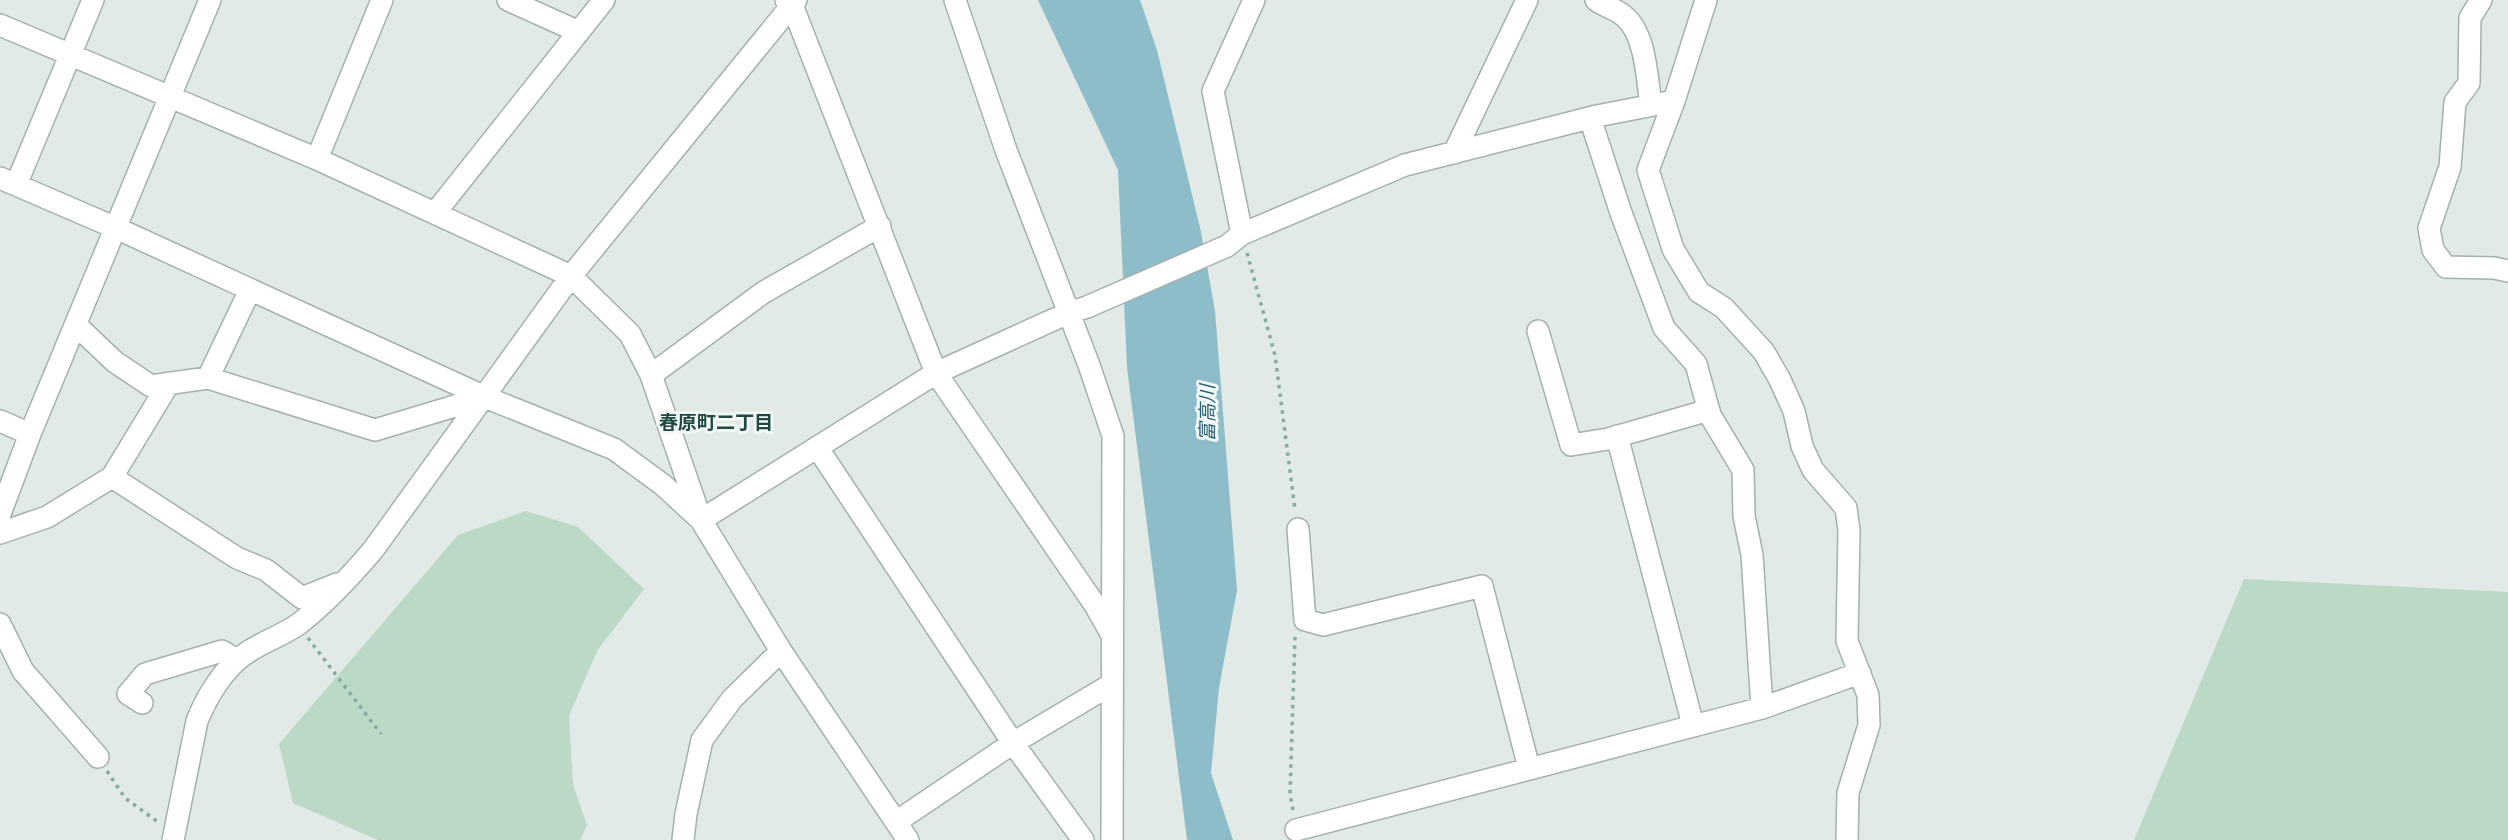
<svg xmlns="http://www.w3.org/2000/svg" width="2508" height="840" font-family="'Titillium Web','Noto Sans JP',sans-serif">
<rect width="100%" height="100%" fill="#e1eae7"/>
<path fill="#bcd9c6" d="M526 511 578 527 644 589 597 651 569 716 573 785 587 825 580 840H378L293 803 279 744 458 535Z
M2244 579 2508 592V840H2134Z"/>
<path fill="#8ebdca" d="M1038 0H1140L1157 50 1201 232 1215 311 1237 590 1219 688 1211 773 1233 840H1187L1127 367 1118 170Z"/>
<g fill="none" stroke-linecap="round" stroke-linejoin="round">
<defs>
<path id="minor" d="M508 0 579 32
M786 0 792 5 936 373 1095 605 1112 635
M955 0 1006 150 1089 365 1113 436 1112 840
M1596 0C1605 7 1617 9 1625 17 1646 35 1647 79 1651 105
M1706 0 1674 101 1648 170 1673 249 1699 292 1724 308 1764 352 1780 380 1794 411 1802 446 1813 470 1846 508 1849 530 1847 641 1868 695 1869 725 1848 793 1847 840
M2481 0 2470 18 2469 83 2455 102 2450 167 2429 228 2433 250 2446 267 2494 268 2508 271
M0 25 317 159 571 276 630 334 651 375 701 520 781 651 908 840
M1590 118 1621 213 1664 328 1696 364 1710 415 1743 470 1744 516 1752 555 1762 708
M1454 153 1527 0
M317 159 382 0
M0 178 116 228 485 397 614 449 663 485 701 520 936 373 1068 313 1087 307 1227 246 1242 234 1405 165 1597 116 1674 101
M16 185 93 0
M435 213 604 0
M1242 234 1213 91 1254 0
M76 325 115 362 151 386 208 378 375 430 485 397
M1538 331 1571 445 1608 439 1709 410
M651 375 764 292 880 226
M208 378 250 290
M0 421 30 434
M1617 436 1693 725
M817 447 1013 743 1083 840
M112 477 169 383
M0 514 30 434 210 0
M1298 529 1305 620 1323 625 1482 586 1529 768
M0 533 47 517 112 477 237 558 266 570 302 598 337 584
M0 624 23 671 98 757
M142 703 128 694 145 674 222 651 237 660
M896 822 1013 743 1112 684
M1296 830 1762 708 1860 673
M173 840 197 721C207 696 225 666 248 652 264 641 284 635 300 623 328 601 350 577 373 550L571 276 796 0
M683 840 686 814 702 740 732 699 781 651"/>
</defs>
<use href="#minor" stroke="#a4b1ae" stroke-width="24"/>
<path stroke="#85aba2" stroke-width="3.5" stroke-dasharray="3.5 5" stroke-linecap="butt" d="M1247 253 1275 355 1295 510
M308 638 381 734
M107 771 125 798 158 822
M1293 810 1290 794 1295 636"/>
<use href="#minor" stroke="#fff" stroke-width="21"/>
</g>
<g text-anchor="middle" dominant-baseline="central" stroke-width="6" stroke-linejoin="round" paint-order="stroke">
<g font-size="19" font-style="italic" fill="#235d6f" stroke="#f1f7f5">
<text transform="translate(1206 413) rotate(-90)">富高川</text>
</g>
<g font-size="19" font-weight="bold" fill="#214942" stroke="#f1f7f5">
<text x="716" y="421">春原町二丁目</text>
</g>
</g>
</svg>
